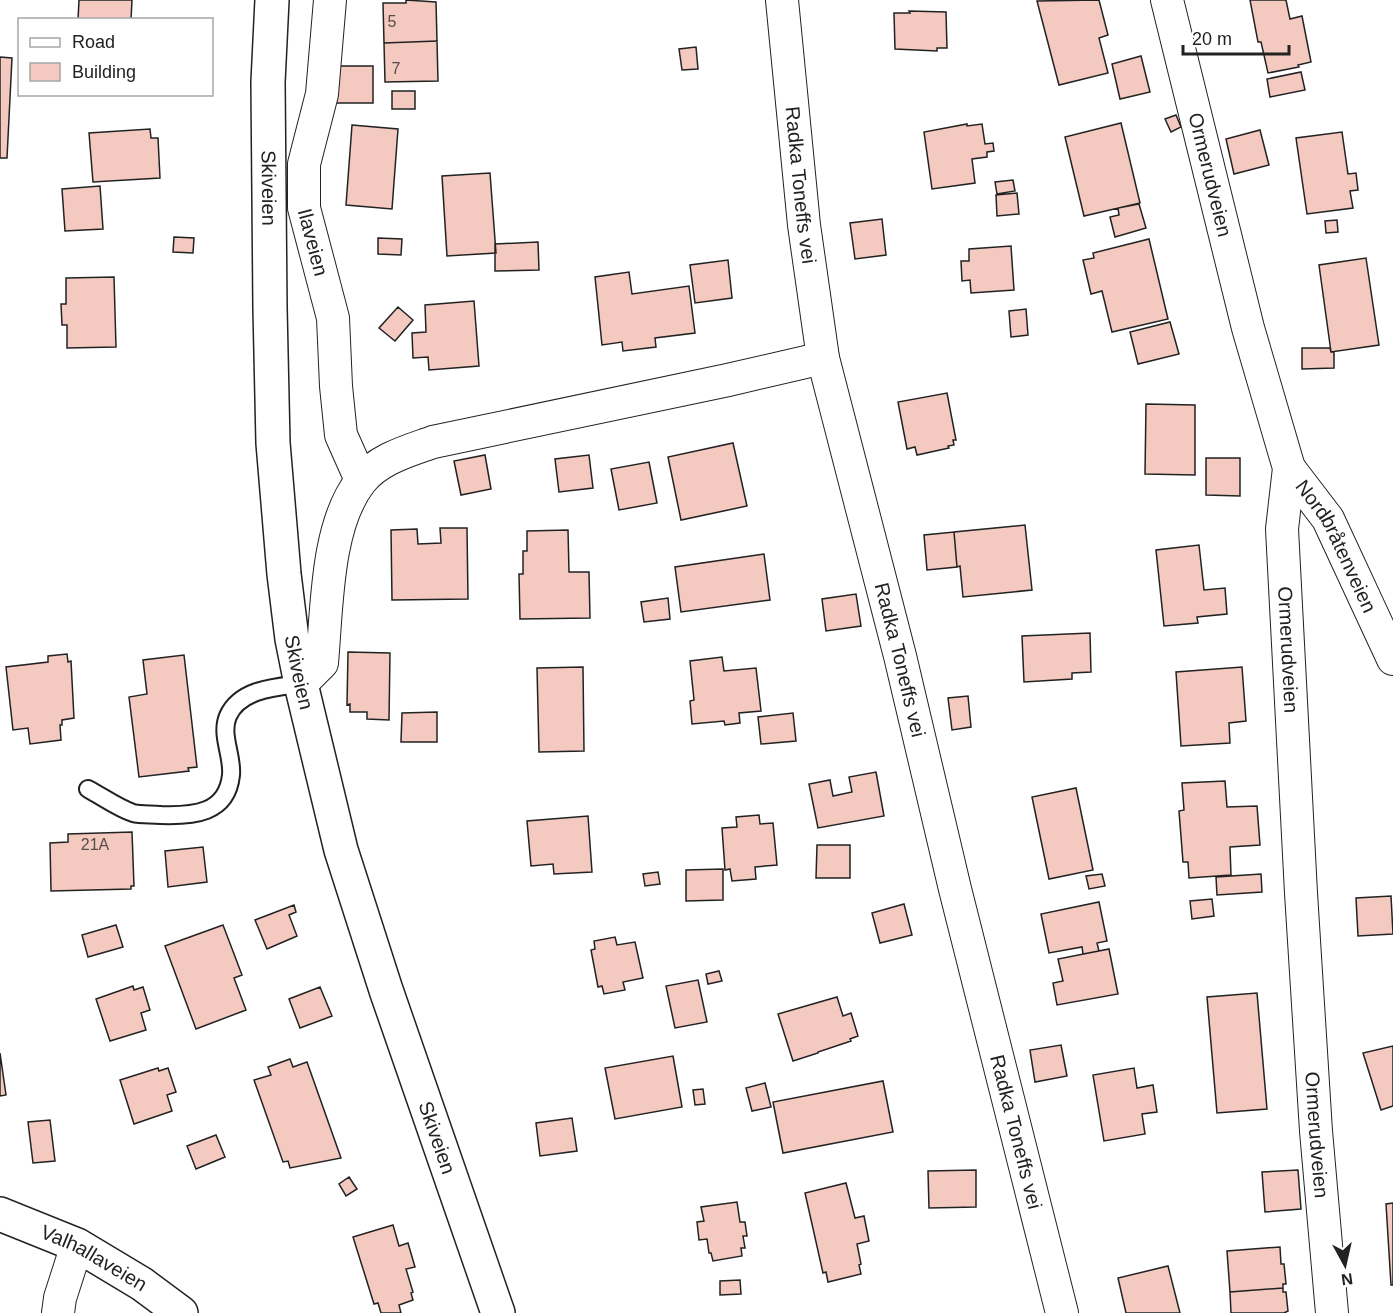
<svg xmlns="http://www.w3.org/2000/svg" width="1393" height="1313" font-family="Arial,sans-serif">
<rect width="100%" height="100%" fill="#fff"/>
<path fill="#f3c9c0" stroke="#222" stroke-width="1.5" d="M79 0H132L131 20H78Z
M406 0 436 2 437 41 384 43 383 3H406Z
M1099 0 1108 35 1099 38 1108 73 1059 85 1037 1Z
M1250 0H1286L1290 19 1302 16 1311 62 1298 65 1299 67 1268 73 1261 42H1258Z
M909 11 946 12 947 48H937V51L895 49 894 13H910Z
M437 41 438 81 385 82 384 43Z
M696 47 698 69 682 70 679 49Z
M1141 56 1150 92 1120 99 1112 64Z
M0 57 12 58 7 158H0Z
M335 66H373V103H336Z
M1301 72 1305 90 1270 97 1267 79Z
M392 91H415V109H392Z
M1176 115 1181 127 1171 132 1165 119Z
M1121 123 1140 203 1084 216 1065 137Z
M967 124V126L982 124 985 144 993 143 994 151 987 152V157L972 159 975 183 932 189 924 132Z
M352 125 398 129 392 209 346 205Z
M150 129 151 138H158L160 178 93 182 89 133Z
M1260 130 1269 165 1234 174 1226 139Z
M1342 132 1348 174 1356 173 1358 190 1350 191 1353 208 1307 214 1296 138Z
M490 173 496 253 447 256 442 176Z
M1013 180 1015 191 997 194 995 182Z
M100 186 103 229 65 231 62 189Z
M1017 193 1019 214 997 216 996 195Z
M1139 204 1146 228 1115 237 1110 217 1119 215 1118 208Z
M882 219 886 255 855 259 850 223Z
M1337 220 1338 232 1326 233 1325 221Z
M174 237 194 238 193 253 173 252Z
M378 238 402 239 401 255 378 254Z
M1149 239 1168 319 1112 332 1102 291 1091 294 1083 260 1094 258 1093 253Z
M538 242 539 270 495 271V244Z
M1011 246 1014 290 971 293 970 280 962 281 961 261H969V249Z
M1366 258 1379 345 1331 352 1319 265Z
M728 260 732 298 695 303 690 265Z
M629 272 632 294 689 286 695 333 655 338 656 347 623 351 622 342 602 345 595 277Z
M114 277 116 347 67 348V325H62L61 304H66V278Z
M474 301 479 366 429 370 428 357 413 358 412 333 426 332 425 305Z
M398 307 413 320 395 341 379 328Z
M1026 309 1028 335 1011 337 1009 311Z
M1170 322 1179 354 1138 364 1130 332Z
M1302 348H1330L1331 352H1334V368L1302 369Z
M947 393 956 440H953L954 445 948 446 949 448 917 455 915 447 907 449 898 402Z
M1146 404 1195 405V475L1145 474Z
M733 443 747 506 681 520 668 457Z
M485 455 491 489 461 495 454 461Z
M589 455 593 488 559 492 555 459Z
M1206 458H1240V496L1206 495Z
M649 462 657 503 619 510 611 469Z
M1025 525 1032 590 963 597 960 566 957 567 954 532Z
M440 528H467L468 599 392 600 391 530 417 529 418 544 441 543Z
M568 530 569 572H589L590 618 520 619 519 574H523V551H527V531Z
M954 532 957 567 927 570 924 535Z
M1199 545 1204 590 1225 588 1227 614 1197 617 1198 623 1164 626 1156 550Z
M764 554 770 600 681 612 675 567Z
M856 594 861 626 826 631 822 599Z
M668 598 670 619 644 622 641 602Z
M1090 633 1091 672 1072 673V679L1024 682 1022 636Z
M348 652 390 653 389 720 367 719V712H350V704L347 705Z
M67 654 68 662 71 661 74 718 62 720V725H60L61 740 30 744 28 728 13 730 6 667 48 662V656Z
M184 655 197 767 188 768 189 771 139 777 129 697 147 694 143 660Z
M722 657 724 671 756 668 761 711 739 713 740 723 725 725 724 721 692 724 690 701 694 700 690 661Z
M583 667 584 751 539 752 537 668Z
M1242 667 1246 721 1229 723 1230 743 1181 746 1176 672Z
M968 696 971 727 952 730 948 698Z
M437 712V742H401L402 713Z
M793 713 796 741 761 744 758 717Z
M876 772 884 816 818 828 809 784 830 780 833 796 852 792 849 777Z
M1225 781 1227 807 1257 806 1260 845 1230 847 1231 875 1189 878 1188 862H1183L1179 811 1184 810 1182 783Z
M1076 788 1093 870 1049 879 1032 797Z
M759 815 760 824 773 823 777 865 755 867 756 879 732 881 730 869 725 870 722 828 737 827 736 817Z
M588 816 592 872 554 874 553 864 531 866 527 821Z
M132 832 134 886H131V889L51 891 50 843 68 842V834Z
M817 845H850V878H816Z
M203 847 207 882 168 887 165 851Z
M723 869V900L686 901V870Z
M658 872 660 884 645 886 643 874Z
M1102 874 1105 886 1089 889 1086 876Z
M1261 874 1262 892 1217 895 1216 877Z
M1391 896 1393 934 1358 936 1356 898Z
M1212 899 1214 916 1192 919 1190 901Z
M1099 902 1107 941 1097 943 1099 951 1083 954 1082 947 1049 953 1041 914Z
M904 904 912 935 880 943 872 913Z
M294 905 296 912 289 915 297 936 267 949 255 920Z
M116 925 123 947 88 957 82 935Z
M223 925 242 975 234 978 246 1010 196 1029 165 946Z
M615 937 617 945 635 942 643 978 623 982 625 990 604 994 602 986 598 987 591 950 595 949 594 941Z
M1109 949 1118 994 1057 1005 1053 983 1063 981 1058 959Z
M719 971 722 981 708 984 706 974Z
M698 980 707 1022 675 1028 666 986Z
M133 986 134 990 143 987 150 1010 141 1013 146 1030 110 1041 96 999Z
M320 987 332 1016 300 1028 289 999Z
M1257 993 1267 1109 1217 1113 1207 997Z
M837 997 843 1016 851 1013 858 1036 850 1039 851 1041 818 1052V1053L793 1061 778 1014Z
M1061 1045 1067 1076 1035 1082 1030 1050Z
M1393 1046V1106L1381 1110 1363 1053Z
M0 1053 6 1095 0 1096Z
M673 1056 682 1107 615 1119 605 1068Z
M290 1059 293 1067 307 1062 341 1158 290 1168 288 1161 283 1162 254 1080 271 1075 268 1067Z
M158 1068 159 1071 168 1068 176 1092 167 1095 172 1111 134 1124 120 1080Z
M1134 1068 1137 1088 1153 1085 1157 1112 1142 1114 1145 1134 1104 1141 1093 1075Z
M883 1081 893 1132 783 1153 773 1102Z
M765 1083 771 1107 752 1111 746 1088Z
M703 1089 705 1104 695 1105 693 1090Z
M572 1118 577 1151 540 1156 536 1123Z
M50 1120 55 1161 33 1163 28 1122Z
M216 1135 225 1157 196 1169 187 1146Z
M976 1170V1207L929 1208 928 1171Z
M1298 1170 1301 1209 1265 1212 1262 1172Z
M349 1177 357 1189 346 1196 339 1184Z
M846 1183 855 1218 864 1216 869 1241 857 1244 861 1264 859 1265 861 1274 828 1282 826 1272 823 1273 805 1193Z
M737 1202 740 1222H745L747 1236H743L745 1248H741L742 1256 713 1261 711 1253H709L707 1239 699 1240 697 1222 704 1221 701 1207Z
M1393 1203V1285H1391L1386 1204Z
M393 1225 399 1246 408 1243 415 1267 406 1269 413 1292 411 1293 413 1300 399 1305 401 1313H381L378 1303 374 1304 353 1237Z
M1280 1247 1281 1264H1284L1286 1284H1283V1288L1230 1292 1227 1251Z
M1168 1266 1180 1313H1126L1118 1278Z
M740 1280 741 1294 720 1295V1281Z
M1283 1288V1292H1286L1288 1311 1284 1313H1231L1230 1292Z"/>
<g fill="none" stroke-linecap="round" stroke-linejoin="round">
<defs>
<path id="service" d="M88 789C103 797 118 808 133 813 141 815 152 814 161 815 193 816 227 814 231 775 233 756 220 735 228 716 240 689 276 687 301 684"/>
<g id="minor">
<path id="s1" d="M330 0 322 94 304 164V208L333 318 336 386 341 435 361 480"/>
<path id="s2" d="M782 0 804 225 823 358 900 656 955 889 1062 1313"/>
<path id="s3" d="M1167 0 1248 328 1289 468 1282 529 1301 893 1316 1131 1332 1313"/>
<path id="s4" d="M1289 468 1328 519 1393 659"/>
<path d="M301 684 322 663C327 608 326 525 361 481 378 459 408 451 433 442L728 380 823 358"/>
<path d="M58 1313 60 1298 77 1245"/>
</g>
<g id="tertiary">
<path id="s5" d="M0 1214 77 1245 142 1284 181 1313"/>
</g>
<g id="secondary">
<path id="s6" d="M272 0 268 82 270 308 273 443 284 574 292 639 301 684 341 850 386 990 498 1313"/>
</g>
</defs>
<use href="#service" stroke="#222" stroke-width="20"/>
<use href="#minor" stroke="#222" stroke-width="34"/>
<use href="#tertiary" stroke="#222" stroke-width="36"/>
<use href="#secondary" stroke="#222" stroke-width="36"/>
<use href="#service" stroke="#fff" stroke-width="16"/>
<use href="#minor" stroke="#fff" stroke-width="32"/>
<use href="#tertiary" stroke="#fff" stroke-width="33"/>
<use href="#secondary" stroke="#fff" stroke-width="33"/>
</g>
<g text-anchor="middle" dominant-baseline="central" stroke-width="4.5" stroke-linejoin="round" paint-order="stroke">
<g font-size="16" fill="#564c4a">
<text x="392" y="21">5</text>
<text x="396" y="68">7</text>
<text x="95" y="844">21A</text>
</g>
<g font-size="20" fill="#222" stroke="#fff">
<text stroke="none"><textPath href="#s3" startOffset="180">Ormerudveien</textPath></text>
<text stroke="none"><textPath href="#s2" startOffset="186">Radka Toneffs vei</textPath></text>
<text stroke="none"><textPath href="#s6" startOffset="188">Skiveien</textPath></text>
<text stroke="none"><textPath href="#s1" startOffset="246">Ilaveien</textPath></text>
<text stroke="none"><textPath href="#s4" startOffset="92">Nordbråtenveien</textPath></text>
<text stroke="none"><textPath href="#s3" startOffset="666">Ormerudveien</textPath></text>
<text stroke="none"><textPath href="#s2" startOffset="672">Radka Toneffs vei</textPath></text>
<text stroke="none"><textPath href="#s6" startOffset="674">Skiveien</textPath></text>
<text stroke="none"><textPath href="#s2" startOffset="1158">Radka Toneffs vei</textPath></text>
<text stroke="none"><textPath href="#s3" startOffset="1152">Ormerudveien</textPath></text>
<text stroke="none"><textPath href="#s6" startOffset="1160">Skiveien</textPath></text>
<text stroke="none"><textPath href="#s5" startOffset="104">Valhallaveien</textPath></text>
</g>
</g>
<rect x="18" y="18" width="195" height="78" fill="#ffffff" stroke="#a7a7a7" stroke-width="1.5"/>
<rect x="30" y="38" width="30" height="9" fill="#ffffff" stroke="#a7a7a7" stroke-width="1.5"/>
<text x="72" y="48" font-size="18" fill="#222222">Road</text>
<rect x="30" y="63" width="30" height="18" fill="#f3c9c0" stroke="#a7a7a7" stroke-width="1.5"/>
<text x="72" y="78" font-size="18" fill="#222222">Building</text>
<g transform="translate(1345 1265) rotate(172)" stroke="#ffffff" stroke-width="4.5" paint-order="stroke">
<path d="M0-4.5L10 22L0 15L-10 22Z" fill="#222222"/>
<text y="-9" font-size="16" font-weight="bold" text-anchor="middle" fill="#222222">N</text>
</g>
<path d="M1183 45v9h106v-9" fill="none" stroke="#222222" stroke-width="3"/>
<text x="1192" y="45" font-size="18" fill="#222222" stroke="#ffffff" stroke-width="4.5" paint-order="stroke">20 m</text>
</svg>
